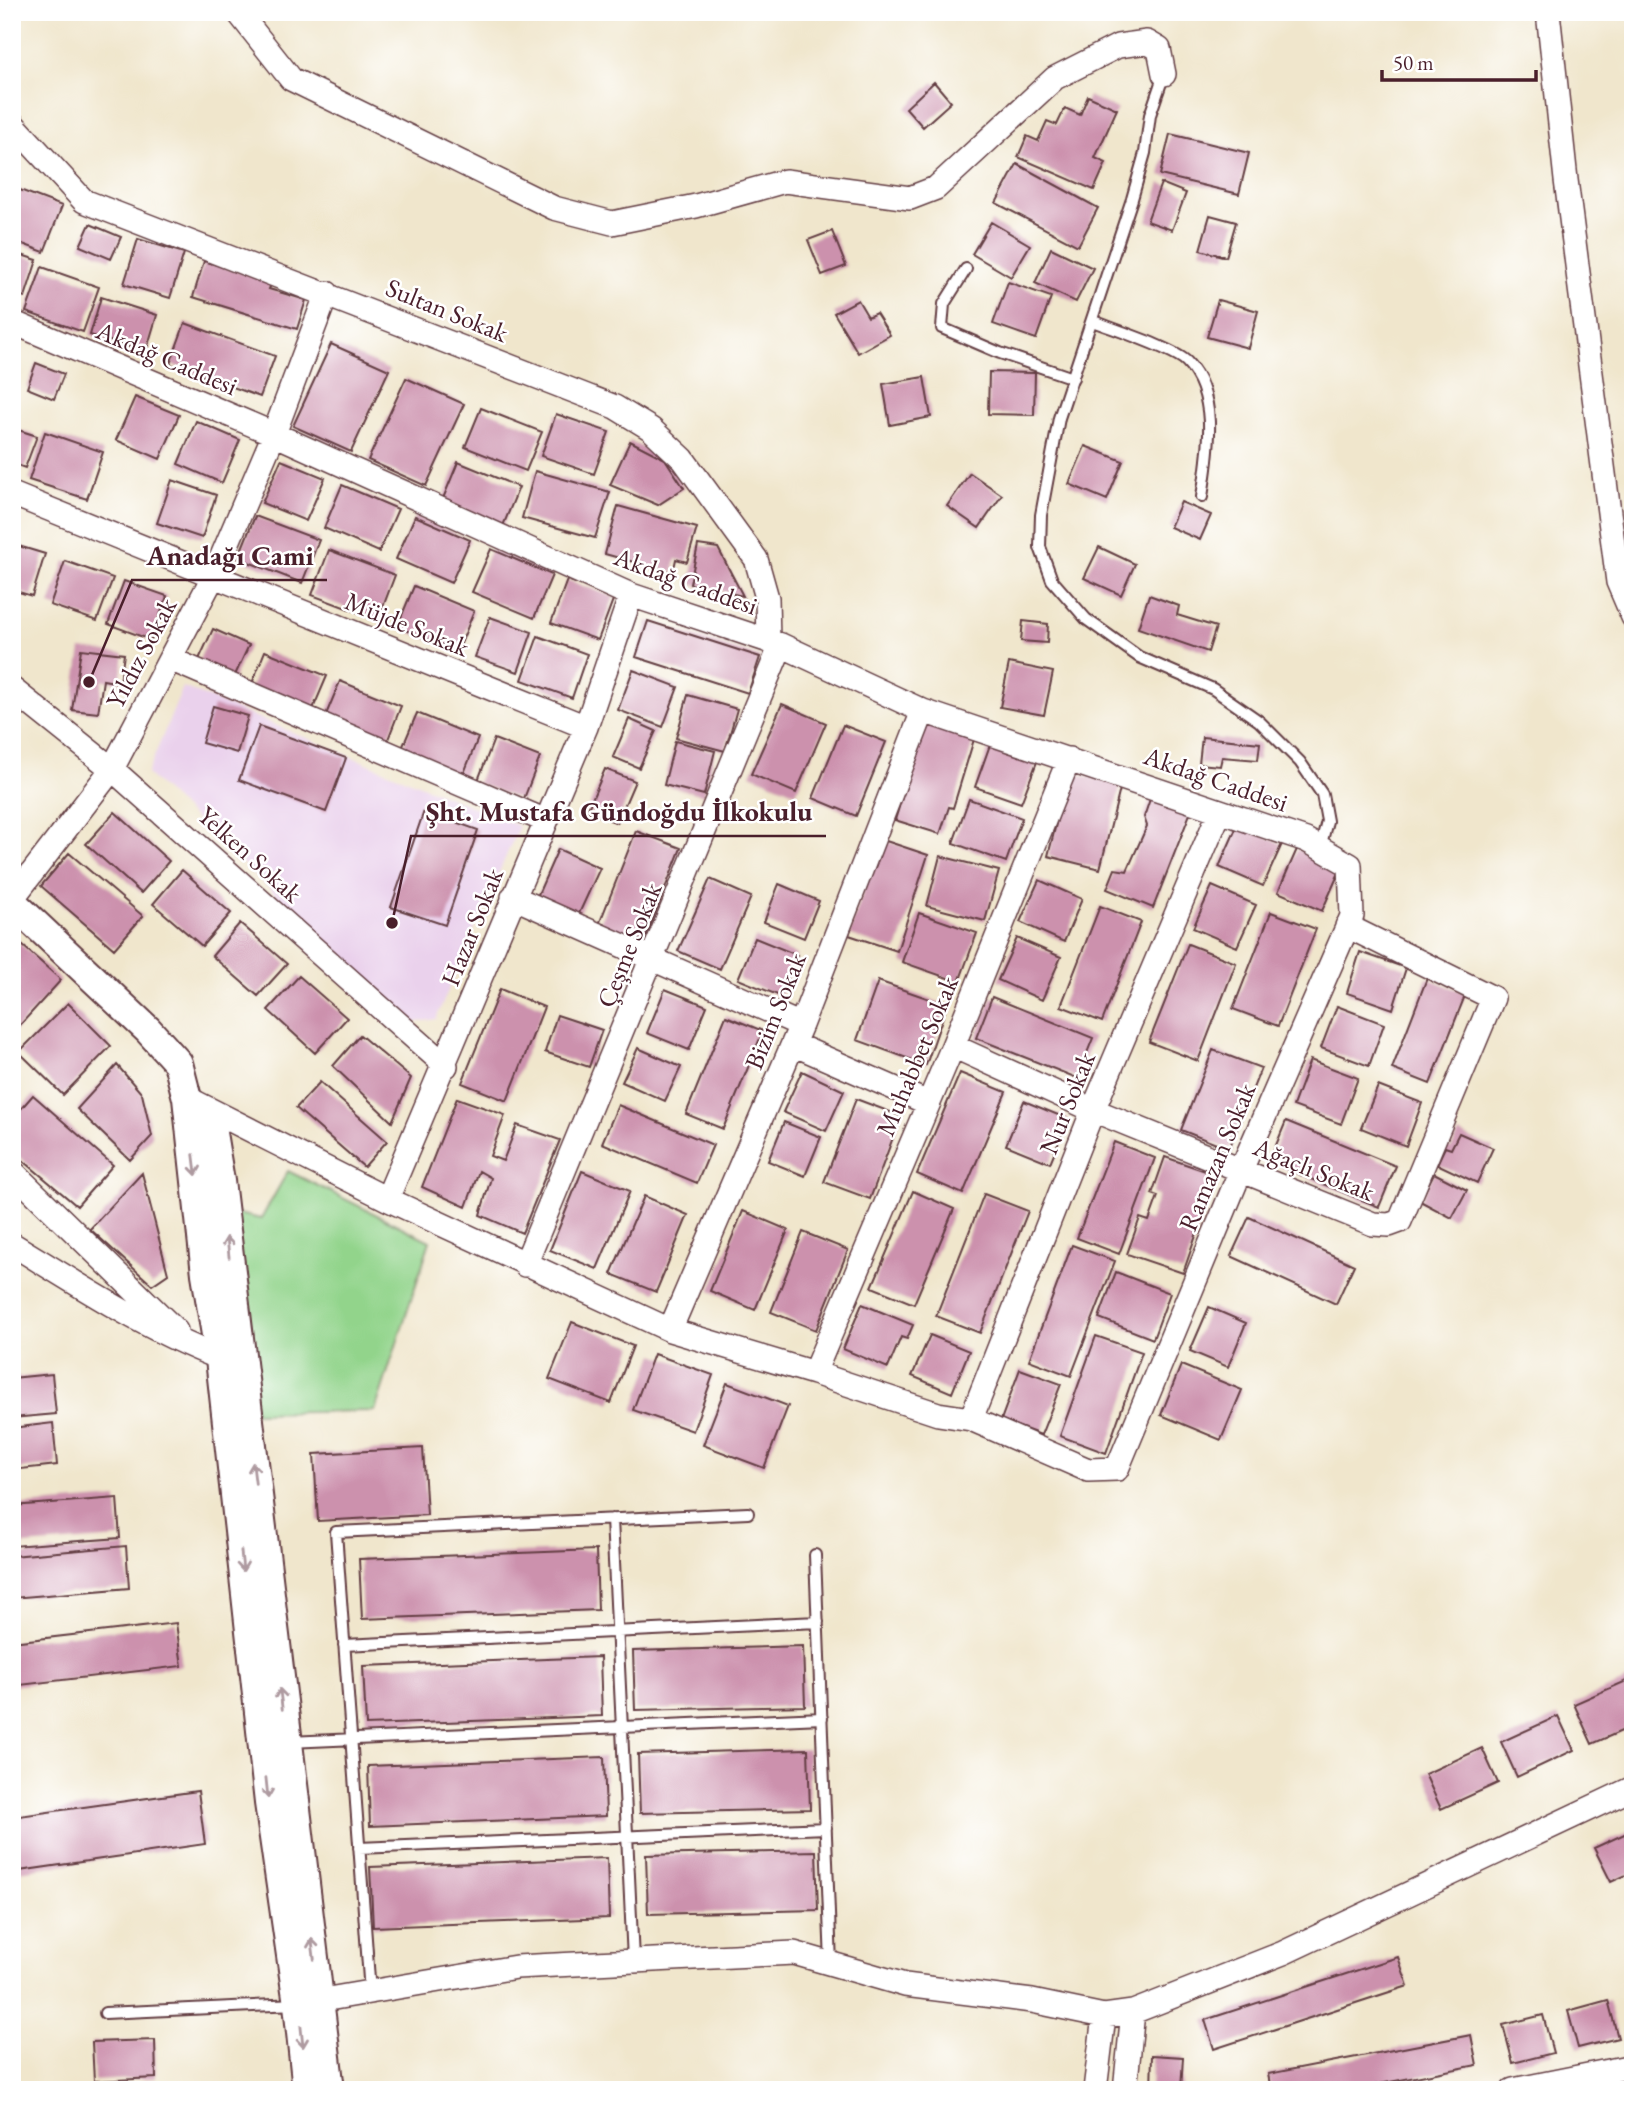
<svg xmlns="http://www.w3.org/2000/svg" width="1645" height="2102" font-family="'EB Garamond',serif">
<rect width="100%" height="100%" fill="#fff"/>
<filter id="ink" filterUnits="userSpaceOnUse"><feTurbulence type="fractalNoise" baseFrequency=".0143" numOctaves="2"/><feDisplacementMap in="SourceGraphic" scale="14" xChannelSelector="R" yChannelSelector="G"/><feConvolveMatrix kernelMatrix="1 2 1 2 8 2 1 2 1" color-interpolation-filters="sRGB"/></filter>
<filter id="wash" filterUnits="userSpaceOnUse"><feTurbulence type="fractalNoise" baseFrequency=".00686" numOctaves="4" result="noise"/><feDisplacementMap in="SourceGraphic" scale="28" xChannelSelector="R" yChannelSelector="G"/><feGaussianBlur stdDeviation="1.57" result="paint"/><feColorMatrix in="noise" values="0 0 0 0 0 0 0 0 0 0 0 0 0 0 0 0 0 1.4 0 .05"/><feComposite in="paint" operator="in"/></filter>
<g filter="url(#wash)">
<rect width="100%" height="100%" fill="#f0e6cc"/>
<path fill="#ead1ec" d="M183 687 519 826 436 1019 413 1023 147 774Z"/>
<path fill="#92d48b" stroke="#6e7a5b" stroke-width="2" d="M288 1171 430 1241 375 1411 255 1413 230 1212 261 1219Z"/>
<g id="blocks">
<path fill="#cc91ad" d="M934 82 951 102 923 127 906 108Z
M1088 96 1117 109 1095 158 1106 163 1094 190 1018 157 1027 136 1038 141 1047 121 1057 125 1065 108 1080 115Z
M1170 134 1249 153 1239 194 1160 175Z
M1017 164 1098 208 1078 246 996 203Z
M1161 183 1186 193 1172 230 1147 221Z
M12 187 62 206 44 252 12 240Z
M1210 215 1236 222 1226 257 1200 250Z
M991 222 1030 245 1011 277 972 254Z
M90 224 121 237 111 259 80 246Z
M832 231 846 266 822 275 808 240Z
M138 239 184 253 170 298 124 284Z
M1051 248 1093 268 1076 302 1035 283Z
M12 252 37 260 25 297 12 293Z
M204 261 272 282 269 289 306 300 297 329 193 297Z
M42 267 99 287 83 332 26 312Z
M1008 282 1051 297 1036 339 993 324Z
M101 297 157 315 146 352 90 335Z
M858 300 868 317 876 313 890 335 858 353 834 313Z
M1218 300 1258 311 1248 348 1207 337Z
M185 323 275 356 260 397 170 364Z
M331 344 389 370 351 452 293 426Z
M36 363 64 374 54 399 27 388Z
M989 372 1035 373 1034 415 988 414Z
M924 377 931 417 890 425 883 384Z
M406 378 464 404 426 486 368 460Z
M135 397 179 415 160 459 116 440Z
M481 408 542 432 526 471 465 447Z
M556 414 609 432 594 474 541 456Z
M196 421 240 440 222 483 178 464Z
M12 428 37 436 25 468 12 463Z
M45 432 103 452 87 499 29 480Z
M630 441 665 459 684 488 658 505 610 485Z
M1085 446 1123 461 1107 500 1069 484Z
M281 460 325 478 306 521 262 503Z
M458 462 519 487 503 526 442 501Z
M535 471 610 492 595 538 522 518Z
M970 473 1002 495 979 528 947 506Z
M172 480 216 495 202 538 157 523Z
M342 485 398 509 379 552 324 528Z
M1181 502 1211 515 1200 540 1170 527Z
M618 506 697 528 687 562 676 559 673 573 605 554Z
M255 516 319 540 302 583 238 558Z
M415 516 470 540 451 583 396 559Z
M12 544 45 554 32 596 12 590Z
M698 545 718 548 743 596 690 584Z
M1099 547 1135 564 1121 595 1084 578Z
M491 549 552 575 534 618 472 592Z
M329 550 395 575 378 620 312 595Z
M65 561 113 578 97 621 50 605Z
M567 580 614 597 598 640 551 623Z
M124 581 167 596 151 640 108 624Z
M414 586 474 611 458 651 397 627Z
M1149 595 1179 606 1177 615 1216 627 1208 652 1138 628Z
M490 617 532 632 518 672 475 657Z
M648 621 760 657 748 693 636 657Z
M1023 621 1048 624 1047 643 1021 641Z
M213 629 249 645 231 684 195 668Z
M538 636 587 654 572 698 522 680Z
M81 649 124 654 120 683 103 680 98 713 72 710Z
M265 651 327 676 310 716 249 691Z
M1009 663 1053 672 1044 715 1000 707Z
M633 670 678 687 663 727 618 710Z
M340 681 401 706 385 747 323 722Z
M688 695 737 709 725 751 676 738Z
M782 704 826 723 796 793 751 774Z
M213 706 248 716 237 753 202 743Z
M417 713 478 738 462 778 400 753Z
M629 719 656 731 639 768 613 757Z
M926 721 975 736 953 808 949 807 940 834 895 820Z
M843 725 886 742 856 816 813 798Z
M259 726 346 758 326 812 239 780Z
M1202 737 1260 743 1258 760 1222 757 1220 766 1199 764Z
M494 739 540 757 523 801 477 783Z
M675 741 715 751 704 795 664 785Z
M991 742 1038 759 1021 803 975 787Z
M605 769 635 781 617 823 587 811Z
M1069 772 1121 785 1100 869 1048 856Z
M1151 796 1191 811 1153 908 1107 889 1115 869 1127 871 1147 826 1144 817Z
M969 799 1022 818 1006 862 953 843Z
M424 811 478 830 445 925 391 907Z
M115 812 169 861 141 893 86 844Z
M1238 824 1282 844 1263 886 1219 867Z
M636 831 681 848 643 944 598 927Z
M880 839 928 855 897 951 849 935Z
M558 849 600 868 577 918 536 899Z
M1297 849 1341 868 1322 911 1278 892Z
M69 853 143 916 114 949 41 886Z
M940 856 999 871 985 921 927 906Z
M182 870 231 913 202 946 153 904Z
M710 879 751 897 720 969 678 951Z
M1039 880 1082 899 1064 942 1020 922Z
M779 884 819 901 804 938 764 922Z
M1212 886 1256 905 1237 947 1193 928Z
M1100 906 1141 922 1102 1022 1061 1006Z
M1271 912 1316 929 1278 1026 1233 1009Z
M919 913 977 933 959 982 902 962Z
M240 923 287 964 258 996 212 956Z
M12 936 61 980 12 1034Z
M755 938 797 955 780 996 738 979Z
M1017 938 1061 957 1042 1000 998 980Z
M1188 944 1236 963 1198 1061 1149 1042Z
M1360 952 1406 968 1393 1009 1347 993Z
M299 976 347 1018 315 1053 268 1010Z
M1427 978 1466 993 1430 1084 1392 1069Z
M878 981 947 1005 926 1065 857 1040Z
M500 989 544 1007 507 1101 462 1083Z
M665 989 707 1006 689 1050 647 1033Z
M992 997 1093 1038 1077 1078 976 1038Z
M68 1003 111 1046 63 1095 19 1052Z
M1337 1006 1384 1024 1369 1066 1321 1048Z
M557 1015 602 1030 589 1067 545 1052Z
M726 1016 763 1031 723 1129 686 1114Z
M360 1035 411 1078 392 1122 333 1066Z
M638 1048 681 1067 665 1101 622 1082Z
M1213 1050 1261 1068 1229 1149 1181 1130Z
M1310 1060 1358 1078 1341 1124 1293 1106Z
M117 1065 142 1094 152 1136 130 1160 77 1109Z
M802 1071 844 1091 826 1131 783 1112Z
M960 1073 1006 1092 963 1194 917 1174Z
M320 1082 387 1141 364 1167 296 1108Z
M1378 1086 1422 1103 1406 1146 1361 1128Z
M33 1095 113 1165 77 1206 12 1151V1119Z
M457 1098 505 1115 490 1156 503 1161 517 1125 560 1140 522 1233 480 1215 491 1178 479 1171 466 1207 422 1187Z
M856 1099 901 1116 870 1199 824 1182Z
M1024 1101 1068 1119 1050 1163 1006 1145Z
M618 1105 713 1145 697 1183 602 1143Z
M1286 1121 1396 1166 1379 1207 1269 1162Z
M784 1122 821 1137 805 1176 768 1161Z
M1459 1133 1493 1148 1477 1183 1437 1164 1445 1147 1451 1149Z
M1114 1142 1155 1158 1119 1254 1077 1238Z
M1165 1157 1217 1175 1183 1273 1127 1254 1140 1218 1149 1221 1158 1196 1152 1194Z
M582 1171 630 1191 597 1269 550 1250Z
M142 1173 168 1274 152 1285 90 1229Z
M1434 1173 1467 1190 1452 1218 1420 1201Z
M913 1191 954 1209 914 1304 872 1287Z
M984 1194 1028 1211 980 1333 936 1316Z
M644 1196 688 1215 656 1292 611 1274Z
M743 1211 788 1230 755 1310 710 1291Z
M1249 1217 1354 1265 1336 1304 1231 1256Z
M803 1232 848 1250 816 1330 771 1312Z
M1072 1245 1115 1261 1071 1376 1029 1360Z
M1116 1272 1170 1293 1153 1339 1099 1318Z
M862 1304 913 1325 907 1339 901 1337 888 1368 843 1349Z
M1209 1307 1246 1323 1228 1367 1190 1351Z
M572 1322 633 1346 611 1403 549 1379Z
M930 1335 969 1351 952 1393 912 1376Z
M1096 1336 1142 1352 1106 1453 1060 1436Z
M654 1354 713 1375 693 1431 633 1410Z
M1181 1365 1242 1390 1221 1440 1161 1415Z
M1020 1369 1061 1384 1041 1435 1001 1420Z
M52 1374 56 1414 12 1418V1378Z
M727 1383 788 1406 764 1468 703 1445Z
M53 1423 57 1465 12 1470V1428Z
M423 1448 427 1515 318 1521 314 1454Z
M117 1498 120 1538 12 1546V1506Z
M126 1546 129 1588 12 1598V1556Z
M596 1550 598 1610 362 1619 359 1559Z
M176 1623 182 1666 12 1686V1642Z
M803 1646 805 1706 635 1710 633 1651Z
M600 1657 602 1716 366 1725 363 1666Z
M1633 1678V1726L1592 1744 1574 1704Z
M1558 1716 1574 1750 1517 1777 1501 1742Z
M1482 1748 1498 1783 1441 1809 1425 1774Z
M808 1749 810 1809 640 1813 638 1754Z
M604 1757 606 1816 370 1826 368 1766Z
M198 1791 205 1844 12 1872V1817Z
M1633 1830V1872L1611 1882 1594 1848Z
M816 1851 818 1910 648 1914 646 1855Z
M607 1858 609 1918 373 1927 370 1867Z
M1398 1957 1408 1986 1214 2049 1205 2020Z
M1608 2000 1618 2038 1578 2048 1568 2011Z
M1543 2015 1553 2053 1513 2063 1503 2025Z
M1471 2035 1477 2065 1349 2090H1271L1268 2074Z
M155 2040 156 2078 94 2081 92 2042Z
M1152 2055 1183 2057 1181 2090H1151Z"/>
</g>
</g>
<g filter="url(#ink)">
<use href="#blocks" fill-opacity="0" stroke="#633d43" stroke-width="2"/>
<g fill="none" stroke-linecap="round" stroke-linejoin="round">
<defs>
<path id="service" d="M1164 74 1150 115 1145 153 1132 199 1059 418 1041 515 1040 547 1052 580 1086 619 1139 657 1213 689 1259 721 1300 762 1322 794 1327 821 1320 848
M966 269 944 304 942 328 1000 353 1073 378
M1093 321C1113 329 1175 349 1187 362 1220 397 1208 455 1202 497
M612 1519 633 1960
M815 1555 831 1964
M344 1645 818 1622
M289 1742 822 1718
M359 1848 826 1828
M370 1993 336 1532 748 1513
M105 2013 296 2004"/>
<path id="minor" d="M238 12 291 79 554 208 612 223 696 206 785 181 910 198 936 188 1055 78 1118 46 1147 42 1159 49 1164 74
M1548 12 1566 180 1618 582 1633 617
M12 123 84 201 615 407 651 429 683 459 756 559 767 598 768 641
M12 322 274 434 631 595 781 645 923 711 1306 840 1350 865 1352 916 1241 1170 1117 1469 1088 1470 971 1419 938 1414 814 1373 670 1330 387 1199 193 1101
M12 494 586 727
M170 659 546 821
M12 689 112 769 446 1066
M513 897 801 1025
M12 899 112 769 214 575 274 434 327 293
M793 1044 928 1103
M953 1046 1093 1110 1373 1224 1389 1225 1400 1221 1493 998 1347 926
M12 1171 176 1331
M387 1199 586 727 631 595
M12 1244C84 1288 154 1335 234 1363
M525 1265 781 645
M670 1330 801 1025 923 711
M814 1373 953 1046 1069 759
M971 1419 1093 1110 1220 811
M305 2003 516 1967 794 1953 905 1985 1032 2001 1104 2016 1133 2012 1283 1953 1633 1788
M1095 2090 1104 2016
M1125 2090 1133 2012
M1513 2090 1633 2066"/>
<path id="tertiary" d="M12 902 148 1030 178 1063 187 1098 206 1274 220 1359 269 1803 298 2004 307 2090
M187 1098 211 1127 220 1181 330 2090"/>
</defs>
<use href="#service" stroke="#633d43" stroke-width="14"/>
<use href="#minor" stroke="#633d43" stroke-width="26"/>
<use href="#tertiary" stroke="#633d43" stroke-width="32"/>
<use href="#service" stroke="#fff" stroke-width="10"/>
<use href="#minor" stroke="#fff" stroke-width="23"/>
<use href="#tertiary" stroke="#fff" stroke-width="28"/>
</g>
<defs><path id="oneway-shaft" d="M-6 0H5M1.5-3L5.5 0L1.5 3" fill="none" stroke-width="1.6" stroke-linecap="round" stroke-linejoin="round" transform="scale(1.75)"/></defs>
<g stroke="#ae9aa0">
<use href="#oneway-shaft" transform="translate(195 1165) rotate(83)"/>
<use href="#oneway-shaft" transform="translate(228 1247) rotate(-96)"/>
<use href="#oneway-shaft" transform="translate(254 1473) rotate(-97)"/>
<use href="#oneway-shaft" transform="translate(242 1561) rotate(84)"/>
<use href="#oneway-shaft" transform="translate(281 1699) rotate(-97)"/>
<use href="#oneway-shaft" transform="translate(267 1788) rotate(84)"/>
<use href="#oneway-shaft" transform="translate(313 1949) rotate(-97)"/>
<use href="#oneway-shaft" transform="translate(302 2037) rotate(84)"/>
</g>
</g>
<g text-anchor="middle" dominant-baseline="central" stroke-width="5" stroke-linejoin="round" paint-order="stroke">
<g font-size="26" fill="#4a1f2b" stroke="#fff">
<text transform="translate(447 310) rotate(22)">Sultan Sokak</text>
<text transform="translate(167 358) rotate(23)">Akdağ Caddesi</text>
<text transform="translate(686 581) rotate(20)">Akdağ Caddesi</text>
<text transform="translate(407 624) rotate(22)">Müjde Sokak</text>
<text transform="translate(141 653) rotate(-62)">Yıldız Sokak</text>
<text transform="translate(1216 779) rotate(19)">Akdağ Caddesi</text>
<text transform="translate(250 854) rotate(42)">Yelken Sokak</text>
<text transform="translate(472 927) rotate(-68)">Hazar Sokak</text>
<text transform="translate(629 945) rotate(-68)">Çeşme Sokak</text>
<text transform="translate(775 1011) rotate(-68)">Bizim Sokak</text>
<text transform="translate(917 1056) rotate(-67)">Muhabbet Sokak</text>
<text transform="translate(1067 1103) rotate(-68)">Nur Sokak</text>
<text transform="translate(1217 1157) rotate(-67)">Ramazan Sokak</text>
<text transform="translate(1314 1169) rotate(22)">Ağaçlı Sokak</text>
</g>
</g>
<path fill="none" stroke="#4a1f2b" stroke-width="2.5" d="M89 682L132 580H327M392 923L411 836H826"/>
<g fill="#4a1f2b" stroke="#fff" stroke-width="2.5">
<circle cx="89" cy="682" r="7"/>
<circle cx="392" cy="923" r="7"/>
</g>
<g font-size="28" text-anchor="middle" font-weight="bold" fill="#4a1f2b" stroke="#fff" stroke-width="5" stroke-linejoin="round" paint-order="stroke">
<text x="230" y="565">Anadağı Cami</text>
<text x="619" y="821">Şht. Mustafa Gündoğdu İlkokulu</text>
</g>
<rect width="1645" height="2102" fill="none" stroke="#fff" stroke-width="42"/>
<path d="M1382 70v10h154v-10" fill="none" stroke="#4a1f2b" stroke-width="3.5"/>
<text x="1393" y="70" font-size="21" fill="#4a1f2b" stroke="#ffffff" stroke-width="5" paint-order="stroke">50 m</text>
</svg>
